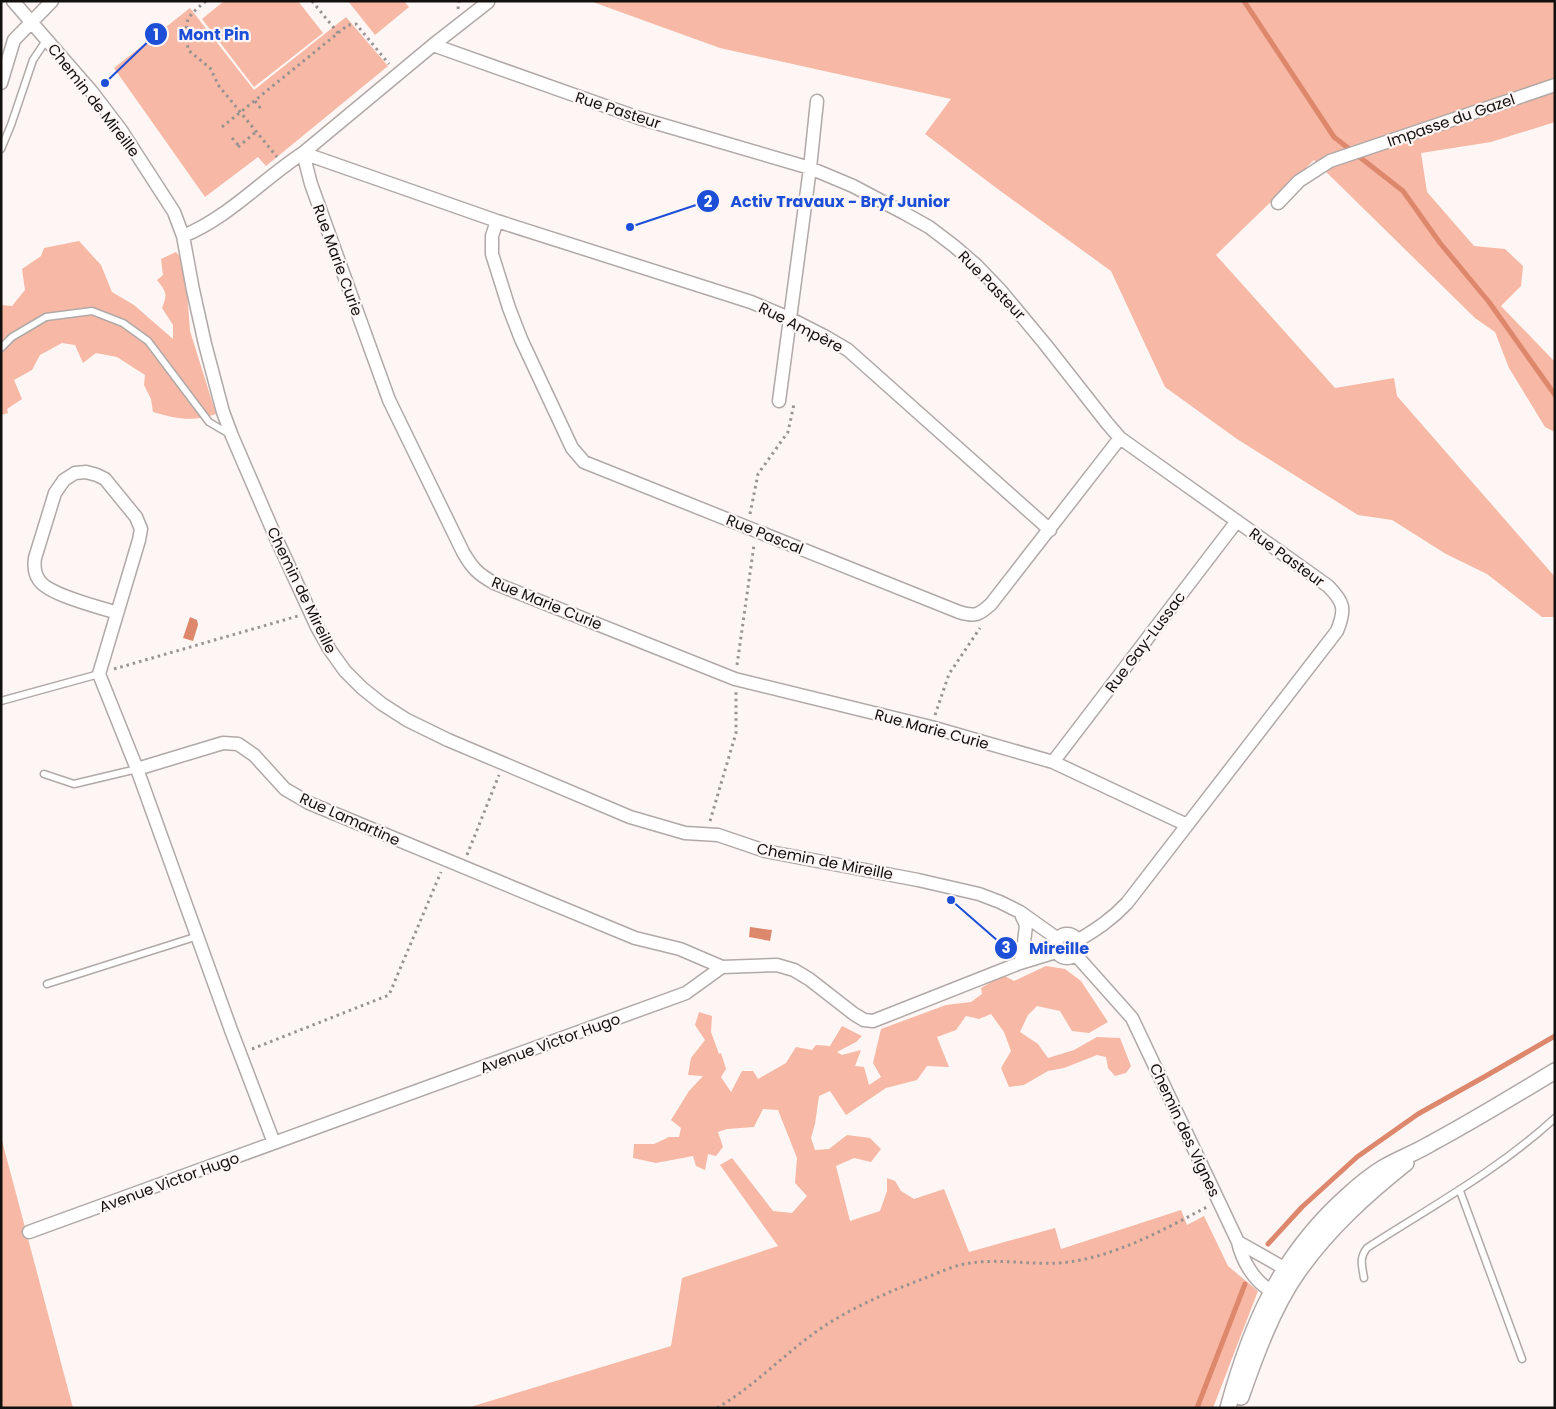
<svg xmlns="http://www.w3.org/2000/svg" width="1556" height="1409" font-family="Poppins,sans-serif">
<rect width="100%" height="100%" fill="#fdf6f4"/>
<path fill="#f7b8a5" d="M224 1H298L323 33 254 87 202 19Z
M348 1H404L409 7 375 35Z
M590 1H1555V122L1491 142 1421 153 1427 192 1474 246 1505 249 1523 266 1521 286 1501 306 1555 362V432L1545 427 1509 368 1495 332 1475 318 1314 160 1216 255 1335 388 1394 378 1397 396 1555 577V617H1542L1487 574 1446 554 1392 520 1358 515 1237 439 1165 387 1111 271 995 187 925 134 951 99 720 48Z
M190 8 254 90 346 17 388 66 266 166 258 157 205 197 114 68Z
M79 241 101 265 112 292 134 305 173 339V325L162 308C168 293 166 292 157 280L163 275 161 259 176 252 189 268 187 291 190 331 216 414C191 422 178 419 153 412L151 399 144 385 145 375 117 357 96 353 83 363 75 345 62 343 40 355 32 370 14 380 22 399 7 409 8 413 1 415V305L12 306 25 290 22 269 41 256 44 248Z
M1046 966 1065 969 1081 981 1108 1022 1089 1033 1072 1031 1060 1011 1037 1006 1028 1015 1020 1032 1038 1044 1048 1058 1074 1050 1097 1037 1120 1038 1131 1066 1126 1073 1115 1076 1108 1068 1106 1057 1097 1055 1064 1068 1048 1071 1024 1085 1009 1087 1001 1068 1011 1051 1004 1032 991 1014 979 1019 966 1016 956 1030 937 1037 949 1067 927 1066 917 1080 886 1088 846 1115 830 1091 819 1096 815 1124 811 1138 815 1150 829 1149 847 1135 870 1138 881 1149 871 1162 854 1158 836 1166 850 1221 880 1211 887 1191V1178L895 1181 901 1191 914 1199 944 1189 969 1252 1055 1228 1061 1249 1181 1210 1187 1225 1204 1216 1228 1266 1258 1291 1213 1408H467L671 1346 682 1278 778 1246 720 1165 732 1158 773 1211 792 1213 807 1196 795 1183 797 1158 778 1110 763 1109 754 1127 727 1129 718 1132 723 1147 716 1156 708 1154 705 1170 696 1166 693 1156 656 1163 633 1158 634 1144H654L669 1137H679L681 1128 671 1120 689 1091 703 1076 688 1075 691 1058 705 1040 695 1025 699 1012 712 1016 711 1032 719 1054 721 1053 726 1069 721 1077 731 1092 742 1071H753L758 1079 786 1063 796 1047 812 1050 816 1045 830 1046 842 1026 862 1036 856 1042 837 1052 842 1055 861 1050 855 1066 864 1067 869 1085 881 1077 873 1063 881 1029 946 1005 971 1002 982 994 981 988 1003 975 1014 981Z
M1 1137 73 1408H1Z"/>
<path fill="#dd876c" d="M190 617 197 620 198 625 193 641 183 638Z
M750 927 772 930 770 941 749 937Z"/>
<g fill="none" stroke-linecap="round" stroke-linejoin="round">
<path stroke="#dd876c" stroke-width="5" d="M1244 1 1334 137 1403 191 1440 243 1489 302 1555 395
M1268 1244 1302 1207 1357 1157 1418 1114 1484 1077 1555 1036
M1197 1408 1245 1284"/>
<defs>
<path id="service" d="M1 149 11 125 33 60 47 39
M1 348 12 337 46 317 92 311 123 323 148 341 209 422 231 435
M1 701 99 674
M44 774 74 784 137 769
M47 984 198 936
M1460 1191 1522 1359
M1364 1278C1362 1266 1359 1258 1367 1248 1432 1206 1497 1171 1555 1118"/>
<path id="minor" d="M13 1 92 92 121 130 174 212 183 236 193 290 205 344 223 412 232 436 276 538 317 627 330 650 345 671 362 688 382 704 407 720 448 740 630 817 685 833 718 835 765 851 918 880 979 894 1000 902 1020 912 1058 939
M433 45 488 2
M1 83 14 40 52 1
M303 153 311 184 389 400 463 552C472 568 478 574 494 583L735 679 931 727 1053 762 1187 825
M303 153 497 221 751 302 789 318 826 337 848 350 1050 530
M1278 203 1299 181 1330 161 1555 85
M497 221 492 236V254L509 308 521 339 572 448 584 462 959 612C975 617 979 615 991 604L1120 438
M183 236C228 218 263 179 303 153L433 45 639 118 810 168 853 186 904 213 929 227 954 246 976 265 1001 291 1045 344 1107 423 1120 438 1328 586C1344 602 1346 609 1337 631L1127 903C1111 920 1097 929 1077 941
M779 401 810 168 817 101
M117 613C100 607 48 595 39 580 34 573 34 565 35 558L55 493 64 480 75 473 86 472 97 475 105 479 136 517 141 529 139 540 99 674 137 769
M1053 762 1237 521
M1055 946a12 12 0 1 1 24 0a12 12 0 1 1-24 0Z
M1075 954 1132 1018 1238 1242C1242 1260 1254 1282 1272 1291L1288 1287 1284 1268 1238 1242
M1020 963 1023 952 1026 925 1020 912
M274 1143 231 1030 137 769 223 743 238 744 254 755 285 789 309 803 635 938 680 949 722 967
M29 1232 686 993 722 967 777 965 794 970 809 979 854 1014 864 1020 873 1021 1020 963 1056 952"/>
<path id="tertiary" d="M1241 1397C1255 1357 1273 1307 1298 1272 1328 1229 1366 1195 1406 1163
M1228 1408C1251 1324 1281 1255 1347 1196 1358 1186 1370 1176 1383 1168 1398 1159 1415 1153 1430 1144 1473 1121 1514 1096 1555 1071"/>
</defs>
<use href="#service" stroke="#b0a9a7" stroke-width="9"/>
<use href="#minor" stroke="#b0a9a7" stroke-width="15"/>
<use href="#tertiary" stroke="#b0a9a7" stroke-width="18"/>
<path stroke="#989391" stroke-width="3" stroke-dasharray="2.5 4" stroke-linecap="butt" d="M206 1C182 21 186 20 188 50L210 68 219 86 277 157
M312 1 338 33
M458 9 459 1
M255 101 261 109
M222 127 348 25 356 24 389 64
M232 138 239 146
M238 147 257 131
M750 514 758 474 788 432 794 404
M737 665 754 545
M114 669 298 616
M935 715 949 674 980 628
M710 821 736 733V691
M467 855 499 775
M252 1049 389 995 441 872
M717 1408C753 1387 780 1358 813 1334 847 1309 886 1293 925 1278 936 1274 948 1268 960 1265 992 1257 1026 1265 1059 1263 1111 1259 1161 1231 1207 1207"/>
<use href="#service" stroke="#fff" stroke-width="6"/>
<use href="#minor" stroke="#fff" stroke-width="12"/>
<use href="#tertiary" stroke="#fff" stroke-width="15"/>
</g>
<g text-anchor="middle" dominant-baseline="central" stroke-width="4.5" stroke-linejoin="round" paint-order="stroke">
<g font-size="15" fill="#12100f" stroke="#fdf6f4">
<text transform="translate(94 100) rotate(52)">Chemin de Mireille</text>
<text transform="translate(618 110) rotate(18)">Rue Pasteur</text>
<text transform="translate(1451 120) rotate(-19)">Impasse du Gazel</text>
<text transform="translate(338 260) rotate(70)">Rue Marie Curie</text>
<text transform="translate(992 285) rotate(46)">Rue Pasteur</text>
<text transform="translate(801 327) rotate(27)">Rue Ampère</text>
<text transform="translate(765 534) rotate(22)">Rue Pascal</text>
<text transform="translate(1287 557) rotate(36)">Rue Pasteur</text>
<text transform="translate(302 590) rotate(64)">Chemin de Mireille</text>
<text transform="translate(547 603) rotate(22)">Rue Marie Curie</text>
<text transform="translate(1145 642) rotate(-53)">Rue Gay-Lussac</text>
<text transform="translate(932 729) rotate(15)">Rue Marie Curie</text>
<text transform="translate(350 819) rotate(24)">Rue Lamartine</text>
<text transform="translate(825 861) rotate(11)">Chemin de Mireille</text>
<text transform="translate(550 1043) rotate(-20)">Avenue Victor Hugo</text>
<text transform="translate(1185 1130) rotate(65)">Chemin des Vignes</text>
<text transform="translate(169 1182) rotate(-20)">Avenue Victor Hugo</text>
</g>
</g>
<path fill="none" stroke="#1d4ed8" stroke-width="2" d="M105 83L156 34M630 227L708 201M951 900L1006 948"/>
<g fill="#1d4ed8" stroke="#fdf6f4" stroke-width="2">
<circle cx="105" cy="83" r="5"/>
<circle cx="630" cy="227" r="5"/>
<circle cx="951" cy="900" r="5"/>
<circle cx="156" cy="34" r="12"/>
<circle cx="708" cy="201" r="12"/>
<circle cx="1006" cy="948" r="12"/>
</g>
<g font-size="15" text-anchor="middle" font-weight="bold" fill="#fff">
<text x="156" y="40">1</text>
<text x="708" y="207">2</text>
<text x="1006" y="953">3</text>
</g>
<g font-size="16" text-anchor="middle" font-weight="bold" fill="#1d4ed8" stroke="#fdf6f4" stroke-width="4.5" stroke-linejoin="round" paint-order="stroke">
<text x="214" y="40">Mont Pin</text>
<text x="840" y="207">Activ Travaux - Bryf Junior</text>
<text x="1059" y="954">Mireille</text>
</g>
<rect width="1556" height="1409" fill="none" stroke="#12100f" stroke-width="5"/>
</svg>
